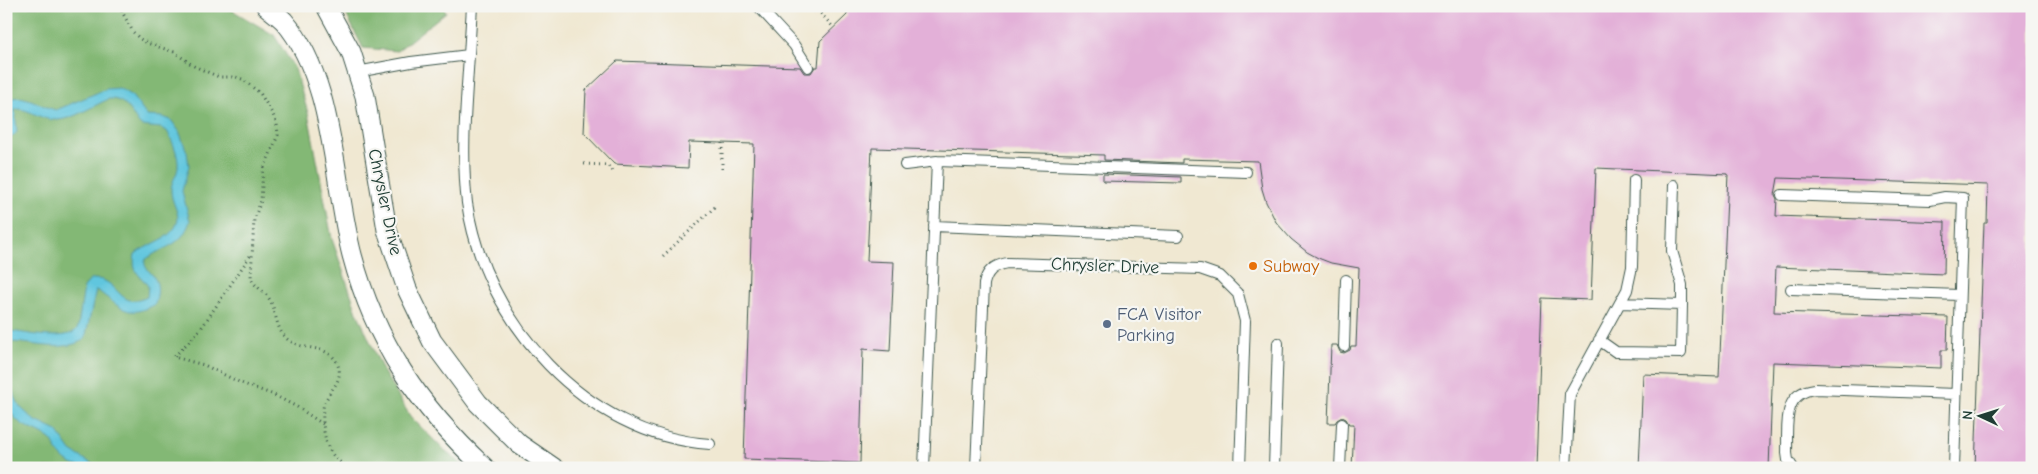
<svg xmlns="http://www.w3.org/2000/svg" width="2038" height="474" font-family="'Comic Neue',sans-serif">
<rect width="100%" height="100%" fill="#f6f6f2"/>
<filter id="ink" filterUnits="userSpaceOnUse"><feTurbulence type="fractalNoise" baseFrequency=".02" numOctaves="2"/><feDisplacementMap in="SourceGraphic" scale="10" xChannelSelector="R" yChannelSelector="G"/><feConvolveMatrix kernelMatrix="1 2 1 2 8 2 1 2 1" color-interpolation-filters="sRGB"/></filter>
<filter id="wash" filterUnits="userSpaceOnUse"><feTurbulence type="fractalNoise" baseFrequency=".0096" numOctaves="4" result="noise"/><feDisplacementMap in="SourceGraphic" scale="20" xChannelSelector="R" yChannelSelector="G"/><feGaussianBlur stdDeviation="1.12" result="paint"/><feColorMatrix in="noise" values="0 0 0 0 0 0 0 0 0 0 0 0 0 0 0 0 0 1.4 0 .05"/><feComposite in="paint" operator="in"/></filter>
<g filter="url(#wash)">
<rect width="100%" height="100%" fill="#f0e8d2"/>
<path fill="#83b874" stroke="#517a54" d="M6 6H225L274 35 295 69 308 113 332 239 357 312 383 371 410 416 447 453 467 468H6Z
M342 6H443L446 12 397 51 363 48Z"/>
<path fill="#60c6de" stroke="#408289" d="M119 88 132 96 147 116 163 117 171 120 179 131 187 152 189 166 182 191 190 221C181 248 164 245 145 260 142 274 165 272 155 304 135 315 127 314 109 299 104 296 101 292 96 290L85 339C63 353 36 343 11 342L7 365 9 384 20 407 34 420 57 431 71 451 99 468C82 468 68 467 58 452 55 448 54 443 50 439 30 425 18 430 6 403V332L11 331C25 333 72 343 78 327L84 287 91 279C94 279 100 279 103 280 121 288 122 309 147 297L148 286C138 272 132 273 135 254 146 245 165 241 173 230 185 216 171 206 171 190 171 183 175 178 177 172 181 160 173 142 167 131L161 128 141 126C131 115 127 98 109 99 94 105 72 120 57 120 41 121 30 108 15 109L17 132 12 137 6 141V102C20 89 41 107 56 110L106 89Z"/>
<g id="blocks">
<path fill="#e3b0d8" d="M847 6H2032V468H1975L1984 223H1987L1988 185 1778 178 1775 195 1777 199 1776 216 1945 222 1944 274 1776 267 1774 312 1948 317 1947 350H1941V368L1773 362 1769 468H1639L1643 374 1719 377 1728 174 1596 168 1591 300 1542 298 1536 468H1352L1354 424H1349L1346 419 1342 417 1337 420 1335 423H1328L1331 345H1337L1340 352 1344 353 1350 350 1351 346H1356L1359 268 1331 263 1318 258 1307 252 1291 239 1276 222 1266 202 1262 189 1258 161 1182 159V163L1104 160V155L872 148 867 261 894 262 890 351 863 349 860 463 744 459 754 144 689 142 688 168 614 164 584 133 586 90 617 61 800 67 804 73H811L815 67H818L820 41 847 15Z
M1103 174 1181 177V183L1103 181Z"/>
</g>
</g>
<g filter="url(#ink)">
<use href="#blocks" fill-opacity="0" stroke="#3e574c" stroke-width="1"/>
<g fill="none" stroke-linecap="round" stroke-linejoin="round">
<defs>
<path id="service" d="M758 6 794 45 808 67
M469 55C466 104 461 154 467 203 484 321 586 436 710 444
M357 72 411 62 469 55 472 6
M905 165 937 161 1246 172
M1782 195 1930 200 1945 197 1963 198 1954 468
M934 226 1178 236
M1791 289 1959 295
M1620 303 1682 305V285L1672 251 1674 185
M1599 340 1616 352 1681 353 1682 305
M1344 346 1346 280
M924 468 937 161
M976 468 984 284C987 271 993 266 1007 263L1200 269 1220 276 1238 294 1245 321 1240 468
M1274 468 1278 343
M1340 468 1342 424
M1566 468 1570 394 1627 290 1632 267 1634 180
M1793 468 1788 460 1787 453C1788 426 1781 393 1815 389L1956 394"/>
<path id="minor" d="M266 6C272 11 279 16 284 21 335 80 333 183 352 255 375 342 419 407 485 468
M326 6 351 52 365 96 387 230 407 289 432 341 478 403 519 444 554 468"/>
</defs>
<use href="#service" stroke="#3e574c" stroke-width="12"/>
<use href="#minor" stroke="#3e574c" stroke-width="21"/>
<path stroke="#3e574c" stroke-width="3" stroke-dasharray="1 4" stroke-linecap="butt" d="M119 6 133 32 140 39 147 43 174 52 194 66 219 77H236L242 79 260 93 273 115 277 124 278 135 263 171 261 201 254 219 251 278C255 287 262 289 268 297 278 311 274 331 290 341 304 351 328 344 337 363 345 380 330 389 324 404 322 410 323 417 323 423 325 444 329 456 348 468
M814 6 834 28
M722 143V171
M584 164 607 165 615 173
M250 256 200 330 174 357 204 365 241 383 274 395 297 407 323 424
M663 256 717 205"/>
<use href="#service" stroke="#fff" stroke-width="10"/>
<use href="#minor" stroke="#fff" stroke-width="19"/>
</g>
</g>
<circle fill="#e8710a" stroke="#f6f6f2" stroke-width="2" cx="1253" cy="266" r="5"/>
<circle fill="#5c6f8a" stroke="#f6f6f2" stroke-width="2" cx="1107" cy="324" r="5"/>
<g text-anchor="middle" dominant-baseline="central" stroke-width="4.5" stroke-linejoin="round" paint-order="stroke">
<g font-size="18" fill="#1f3d34" stroke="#f6f6f2">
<text transform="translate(385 202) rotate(78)">Chrysler Drive</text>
<text transform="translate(1105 266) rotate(2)">Chrysler Drive</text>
</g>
<g font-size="18" fill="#c56008" stroke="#f6f6f2" text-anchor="start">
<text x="1263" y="266">Subway</text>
</g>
<g font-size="18" fill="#4e5e75" stroke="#f6f6f2" text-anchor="start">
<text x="1117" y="314">FCA Visitor<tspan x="1117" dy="21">Parking</tspan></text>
</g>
</g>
<rect width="2038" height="474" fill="none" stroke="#f6f6f2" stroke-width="25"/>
<g transform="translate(1980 416) rotate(274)" stroke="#f6f6f2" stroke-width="4" paint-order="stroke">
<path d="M0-4L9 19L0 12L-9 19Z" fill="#1f3d34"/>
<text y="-8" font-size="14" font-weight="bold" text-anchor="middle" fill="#1f3d34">N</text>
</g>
</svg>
